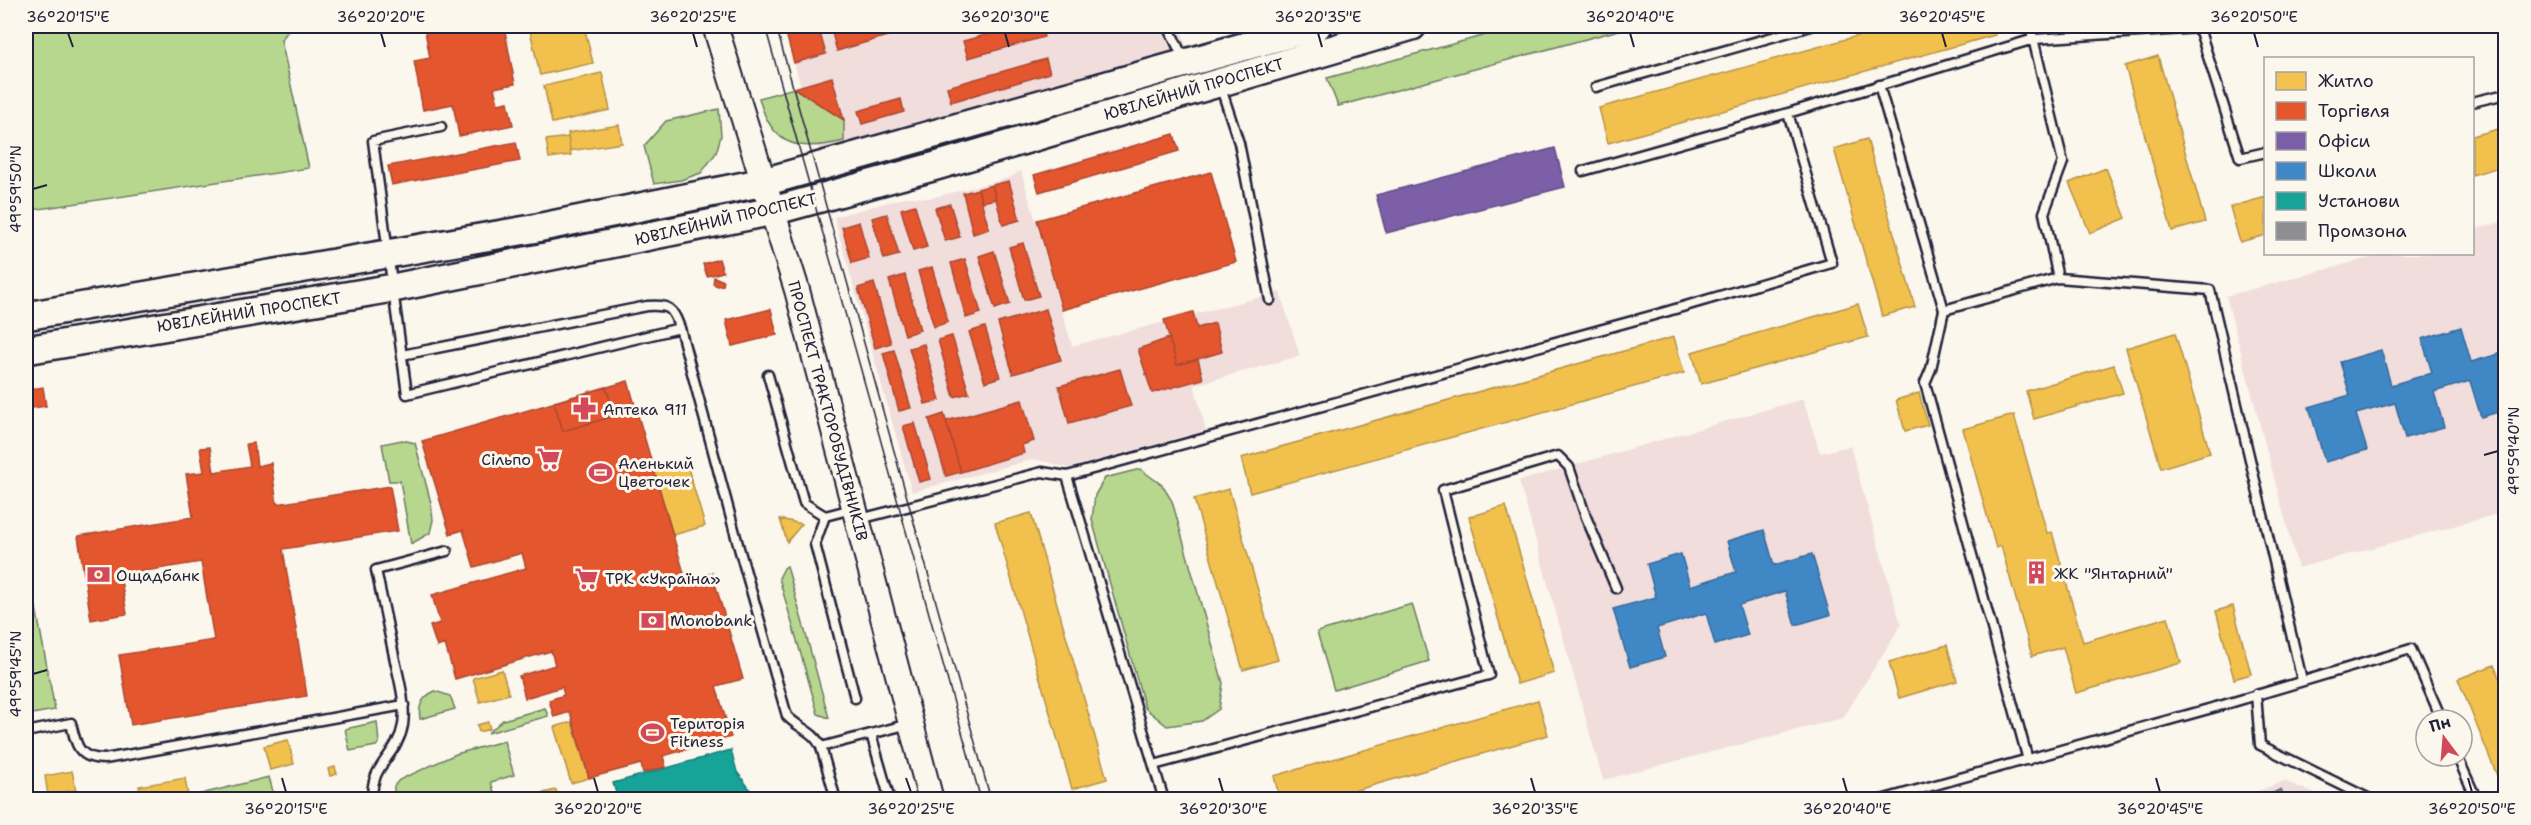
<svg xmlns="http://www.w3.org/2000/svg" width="2531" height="825" font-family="'Shantell Sans',sans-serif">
<rect width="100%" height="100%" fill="#fbf7ec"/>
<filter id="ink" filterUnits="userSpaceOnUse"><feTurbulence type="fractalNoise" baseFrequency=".0167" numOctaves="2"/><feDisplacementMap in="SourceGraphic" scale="12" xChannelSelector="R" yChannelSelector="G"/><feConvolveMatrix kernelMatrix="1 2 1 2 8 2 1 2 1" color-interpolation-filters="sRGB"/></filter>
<g filter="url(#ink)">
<path fill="#f0dddc" d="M784 26H1180L1186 46 819 151Z
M1021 171 1072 346 1280 292 1300 356 1194 385 1206 430 1069 468 1034 459 912 492 834 217 907 197 931 198 1009 178Z
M2505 221V512L2298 568 2226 296 2384 254H2472L2473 230Z
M1803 399 1820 453 1850 446 1901 625 1843 718 1603 780 1519 481Z
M2284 781 2328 799 2236 800Z"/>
<path fill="#b7d68e" stroke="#6c7c64" stroke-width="1.5" d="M26 26H296L291 27 281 40 309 168 26 211Z
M1519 26H1634L1338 106 1327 78Z
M794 88 844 120V141C798 152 772 147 759 98Z
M719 109 721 136 716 153 701 173 681 180 654 184 644 146 666 121Z
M402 440 415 443 431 503 433 520 430 533 411 544 400 481H389L382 444Z
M1140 469 1162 485 1172 501 1223 683 1219 709 1202 721 1167 726 1145 708 1092 520 1095 495 1105 478Z
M26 554 55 710 26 715Z
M787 566 829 718 818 714 779 578 784 568Z
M1412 604 1429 661 1334 690 1317 632Z
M435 691 450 696 455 709 420 719C418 705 422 697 435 691Z
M545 708 548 716 488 733 503 720Z
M377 722 379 743 376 746 350 751 345 729Z
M504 741 514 775 491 782 496 799H394V786L399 780 456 754Z
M269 777 275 799H181Z"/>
<path fill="#f2c14e" stroke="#b49148" stroke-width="1.5" d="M529 26H584L593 63 540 75Z
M1893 26H1992L1995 35 1608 143 1599 108Z
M2158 56 2205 222 2172 231 2125 66Z
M602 73 610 110 552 123 544 86Z
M619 125 622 143 570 151 568 133Z
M2506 127V165L2472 175V136Z
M568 137 571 155 549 158 546 140Z
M1867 139 1915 307 1882 316 1834 149Z
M2106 168 2126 218 2090 233 2069 183Z
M2266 197V235L2240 242 2230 207Z
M1858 304 1868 337 1701 384 1692 352Z
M2175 333 2210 453 2161 468 2126 348Z
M1674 337 1684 373 1250 493 1241 458Z
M2114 365 2123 393 2034 419 2026 391Z
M1919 393 1928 425 1905 431 1896 400Z
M2014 415 2047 533 2052 532 2083 642 2168 617 2181 663 2076 693 2063 647 2032 656 2001 546 1996 548 1963 429Z
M686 461 705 526 673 535 654 470Z
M1229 489 1278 660 1243 670 1194 499Z
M1506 506 1554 673 1517 684 1469 517Z
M1031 513 1107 779 1072 789 995 523Z
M780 519 802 524 787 542Z
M2233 606 2251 674 2234 679 2216 611Z
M1947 645 1957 681 1899 698 1889 662Z
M2494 665 2506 694V798L2458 679Z
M502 670 509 694 480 702 473 678Z
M1538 700 1548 735 1322 800H1280L1274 776Z
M488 722 490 729 479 732 477 725Z
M572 722 589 778 571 783 554 727Z
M288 740 294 764 270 770 264 746Z
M335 767 337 774 330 776 328 769Z
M72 771 76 790 48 795 45 776Z
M185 778 188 796 167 800H141L139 786Z
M556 790 559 800H541L539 794Z"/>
<path fill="#e4572e" stroke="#aa4732" stroke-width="1.5" d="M424 26H504L515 84 494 88 498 104 508 102 513 125 459 136 453 104 423 110 414 61 430 58Z
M784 26H818L826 54 794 63Z
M830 26H892L894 34 837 51Z
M1018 26H1041L1044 37 968 58 963 41Z
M1051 26H1073L1052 32Z
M1046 59 1050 73 951 102 947 87Z
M832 77 844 120 794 88Z
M901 99 904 112 862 124 858 111Z
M1174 134 1179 151 1039 192 1034 175Z
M516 142 520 161 392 185 388 166Z
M1211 172 1236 262 1062 310 1037 220Z
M1009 181 1020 220 1003 225 992 185Z
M992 185 996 199 982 202 978 189Z
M978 189 989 229 973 234 963 193Z
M950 204 960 237 945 241 935 208Z
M915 205 927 247 913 251 901 209Z
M887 214 899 255 884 259 872 218Z
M859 222 869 258 852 263 842 227Z
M1023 243 1039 296 1024 300 1009 247Z
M994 251 1010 304 995 309 979 256Z
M719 259 723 272 707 276 703 264Z
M965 259 981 313 966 318 951 263Z
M932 267 948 322 934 327 918 271Z
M905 275 920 330 905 335 889 280Z
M714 277 724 281 723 285 718 286 713 284Z
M874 283 891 343 875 348 858 288Z
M771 309 777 335 732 346 726 320Z
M1046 309 1061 360 1013 374 998 323Z
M1193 312 1197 328 1215 323 1222 352 1177 365 1164 320Z
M985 327 1000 377 985 382 969 332Z
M952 336 969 393 954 397 938 340Z
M1169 338 1177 365 1198 359 1203 379 1152 393 1138 349Z
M924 344 940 400 925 404 909 348Z
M894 350 911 408 899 411 883 353Z
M1120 369 1131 406 1069 423 1059 386Z
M628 381 686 580 712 573 743 679 716 686 731 737 663 756 666 767 643 773 641 764 589 778 570 712 554 717 549 700 564 695 562 687 525 698 523 690 519 676 555 665 551 651 455 679 445 644 437 647 430 626 440 623 432 595 526 568 522 553 474 567 463 530 450 534 422 441Z
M43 387 46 406 26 409V390Z
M606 387 615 416 563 431 554 402Z
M1022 400 1034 441 1022 445 1024 453 961 472 946 421Z
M944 414 961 472 946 476 929 419Z
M915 423 931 479 919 482 903 426Z
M254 443 257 466 271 463 277 504 390 486 398 531 283 549 307 696 131 725 119 655 214 640 201 562 120 575 127 614 91 620 78 536 193 517 186 474 204 472 200 448 210 447 214 472 250 466 246 444Z"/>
<path fill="#7b5ea7" stroke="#604c87" stroke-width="1.5" d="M1555 148 1565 187 1386 233 1376 195Z"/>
<path fill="#3f88c5" stroke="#36699c" stroke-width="1.5" d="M2461 327 2471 362 2506 352V410L2481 417 2470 381 2434 392 2444 427 2405 438 2395 403 2356 414 2367 450 2325 462 2309 407 2350 395 2340 362 2381 350 2391 385 2432 373 2422 339Z
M1764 530 1774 565 1812 554 1830 615 1795 625 1785 591 1739 605 1748 635 1715 645 1706 613 1657 628 1665 657 1630 667 1613 609 1656 597 1647 564 1681 554 1690 586 1736 572 1727 541Z"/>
<path fill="#17a398" stroke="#1a7c7c" stroke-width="1.5" d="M731 750 737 772 753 793 727 800H618L613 783Z"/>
<path fill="#8d8d92" stroke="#6d6d78" stroke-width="1.5" d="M2281 789 2286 800H2259Z"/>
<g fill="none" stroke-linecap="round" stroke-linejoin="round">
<defs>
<path id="service" d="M1168 26 1184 60
M2030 26 2063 162 2044 213 2058 278
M977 27 981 26
M1220 85 1239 143 1270 300
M1879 85 1944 310
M1596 87 1811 26
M2472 102 2506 94
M441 127 373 141 407 394 680 328
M1583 171 1788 113 2034 39 2199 28 2240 158 2266 152
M402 355 647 306C670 305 672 307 680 328L739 548 787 716C798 728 814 731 821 747L909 724
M768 375 804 503 825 516 852 509
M1067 476 1164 800
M825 516 815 544 855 698
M860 519 1042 472 1067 476 1665 312 1832 263 1788 113
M2256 694 2260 745 2372 800
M26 732 71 723C76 746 79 759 105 759L404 705
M871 734 890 800
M821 747 836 800
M2457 756 2475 796
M2028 760 1925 383 1931 369 1944 310 2058 278 2210 290 2302 680
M1154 765 1489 675 1443 490 1558 456 1569 467 1586 517 1616 588
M373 800C368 766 398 756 403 725 406 702 399 679 394 656 388 627 382 599 376 570L447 551
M1881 800 2223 705 2411 649 2442 720"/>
<path id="secondary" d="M715 26 797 290 931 800"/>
<path id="primary" d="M26 316 532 229 764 182 1317 26
M26 350 393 288 773 211 936 166 1412 26"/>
</defs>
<use href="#service" stroke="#22223b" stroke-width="13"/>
<use href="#secondary" stroke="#22223b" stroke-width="28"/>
<use href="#primary" stroke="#22223b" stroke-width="32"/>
<use href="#service" stroke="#fbf7ec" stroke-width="8"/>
<use href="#secondary" stroke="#fbf7ec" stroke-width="24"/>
<use href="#primary" stroke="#fbf7ec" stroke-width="27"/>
<path stroke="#22223b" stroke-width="1.5" d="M765 26 981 800
M776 26 991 800"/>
</g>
</g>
<path fill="none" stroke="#22223b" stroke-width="2" d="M68 33 73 47M381 33 385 47M693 33 697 47M1005 33 1009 47M1318 33 1322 47M1630 33 1634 47M1942 33 1946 47M2254 33 2258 47M33 189 47 185M2484 455 2498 451M33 674 47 670M282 778 286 792M594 778 598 792M906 778 911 792M1219 778 1223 792M1531 778 1535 792M1843 778 1847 792M2156 778 2160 792M2468 778 2472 792"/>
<defs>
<symbol id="pharmacy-bare" viewBox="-9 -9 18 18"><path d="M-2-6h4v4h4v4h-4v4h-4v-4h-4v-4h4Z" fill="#d1495b" stroke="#fbf7ec" stroke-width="2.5" paint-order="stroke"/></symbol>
<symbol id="supermarket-bare" viewBox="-9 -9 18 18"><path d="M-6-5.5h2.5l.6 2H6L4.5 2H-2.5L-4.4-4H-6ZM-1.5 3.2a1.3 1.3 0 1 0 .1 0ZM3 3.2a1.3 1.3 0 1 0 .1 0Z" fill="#d1495b" stroke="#fbf7ec" stroke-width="2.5" paint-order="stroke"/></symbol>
<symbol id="stadium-bare" viewBox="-9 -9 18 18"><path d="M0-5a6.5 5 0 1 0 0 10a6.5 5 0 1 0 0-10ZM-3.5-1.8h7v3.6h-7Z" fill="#d1495b" stroke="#fbf7ec" stroke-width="2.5" paint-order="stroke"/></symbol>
<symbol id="building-bare" viewBox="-9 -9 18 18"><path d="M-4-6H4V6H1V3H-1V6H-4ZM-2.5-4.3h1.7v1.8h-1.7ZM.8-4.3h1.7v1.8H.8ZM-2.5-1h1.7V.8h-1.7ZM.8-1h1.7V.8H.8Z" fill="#d1495b" stroke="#fbf7ec" stroke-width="2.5" paint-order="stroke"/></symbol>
<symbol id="bank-bare" viewBox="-9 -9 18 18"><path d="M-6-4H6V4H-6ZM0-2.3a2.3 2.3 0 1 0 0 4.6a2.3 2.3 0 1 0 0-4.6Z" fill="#d1495b" stroke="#fbf7ec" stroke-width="2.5" paint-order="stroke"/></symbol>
</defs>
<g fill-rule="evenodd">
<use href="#pharmacy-bare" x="568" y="392" width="33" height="33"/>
<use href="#supermarket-bare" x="532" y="442" width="33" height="33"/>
<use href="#stadium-bare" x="584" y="456" width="33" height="33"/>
<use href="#building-bare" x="2020" y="556" width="33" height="33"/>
<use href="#bank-bare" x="82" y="558" width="33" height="33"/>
<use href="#supermarket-bare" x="570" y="562" width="33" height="33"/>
<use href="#bank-bare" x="636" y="604" width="33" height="33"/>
<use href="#stadium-bare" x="636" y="716" width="33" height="33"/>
</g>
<g text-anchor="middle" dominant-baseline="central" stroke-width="6" stroke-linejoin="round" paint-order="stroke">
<g font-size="16" fill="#22223b" stroke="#fbf7ec">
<text transform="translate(1194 89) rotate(-16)">ЮВІЛЕЙНИЙ ПРОСПЕКТ</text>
<text transform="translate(726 219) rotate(-13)">ЮВІЛЕЙНИЙ ПРОСПЕКТ</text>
<text transform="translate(249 312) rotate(-9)">ЮВІЛЕЙНИЙ ПРОСПЕКТ</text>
<text transform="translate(828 411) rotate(75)">ПРОСПЕКТ ТРАКТОРОБУДІВНИКІВ</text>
</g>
<g font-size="16" fill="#22223b" stroke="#fbf7ec" text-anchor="start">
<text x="603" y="409">Аптека 911</text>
<text x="531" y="459" text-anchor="end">Сільпо</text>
<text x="618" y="463">Аленький<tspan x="618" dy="18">Цветочек</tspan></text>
<text x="2054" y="573">ЖК "Янтарний"</text>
<text x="116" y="575">Ощадбанк</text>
<text x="605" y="578">ТРК «Україна»</text>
<text x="670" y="620">Monobank</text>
<text x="670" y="723">Територія<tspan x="670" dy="18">Fitness</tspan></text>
</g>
</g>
<rect width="2531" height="825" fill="none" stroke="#fbf7ec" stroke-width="66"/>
<rect x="2264" y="57" width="210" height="198" fill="#fbf7ec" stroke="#a4a2a5" stroke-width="1.5"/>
<rect x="2276" y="72" width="30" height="18" fill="#f2c14e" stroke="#a4a2a5" stroke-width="1.5"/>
<text x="2318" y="87" font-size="18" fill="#22223b">Житло</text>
<rect x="2276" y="102" width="30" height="18" fill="#e4572e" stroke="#a4a2a5" stroke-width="1.5"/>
<text x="2318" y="117" font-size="18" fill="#22223b">Торгівля</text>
<rect x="2276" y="132" width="30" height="18" fill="#7b5ea7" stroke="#a4a2a5" stroke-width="1.5"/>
<text x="2318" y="147" font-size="18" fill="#22223b">Офіси</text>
<rect x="2276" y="162" width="30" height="18" fill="#3f88c5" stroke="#a4a2a5" stroke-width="1.5"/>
<text x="2318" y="177" font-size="18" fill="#22223b">Школи</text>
<rect x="2276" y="192" width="30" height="18" fill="#17a398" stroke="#a4a2a5" stroke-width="1.5"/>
<text x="2318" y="207" font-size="18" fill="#22223b">Установи</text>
<rect x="2276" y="222" width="30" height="18" fill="#8d8d92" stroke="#a4a2a5" stroke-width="1.5"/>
<text x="2318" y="237" font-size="18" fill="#22223b">Промзона</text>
<g transform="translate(2444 738) rotate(344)"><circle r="28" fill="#fbf7ec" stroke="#a4a2a5" stroke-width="1.5"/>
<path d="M0-4.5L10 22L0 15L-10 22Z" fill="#d1495b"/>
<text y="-9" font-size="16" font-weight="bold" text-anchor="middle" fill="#22223b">Пн</text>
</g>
<rect x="33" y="33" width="2465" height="759" fill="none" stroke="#22223b" stroke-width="2"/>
<g font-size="15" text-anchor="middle" fill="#22223b">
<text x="68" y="22">36°20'15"E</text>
<text x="381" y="22">36°20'20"E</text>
<text x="693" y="22">36°20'25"E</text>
<text x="1005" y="22">36°20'30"E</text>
<text x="1318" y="22">36°20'35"E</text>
<text x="1630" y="22">36°20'40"E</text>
<text x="1942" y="22">36°20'45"E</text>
<text x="2254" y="22">36°20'50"E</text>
<text transform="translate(16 189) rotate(-90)" y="5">49°59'50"N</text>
<text transform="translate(2514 451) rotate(-90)" y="5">49°59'40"N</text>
<text transform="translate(16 674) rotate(-90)" y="5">49°59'45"N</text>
<text x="286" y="814">36°20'15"E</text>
<text x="598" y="814">36°20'20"E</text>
<text x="911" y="814">36°20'25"E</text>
<text x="1223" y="814">36°20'30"E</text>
<text x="1535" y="814">36°20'35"E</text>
<text x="1847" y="814">36°20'40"E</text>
<text x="2160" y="814">36°20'45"E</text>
<text x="2472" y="814">36°20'50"E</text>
</g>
</svg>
